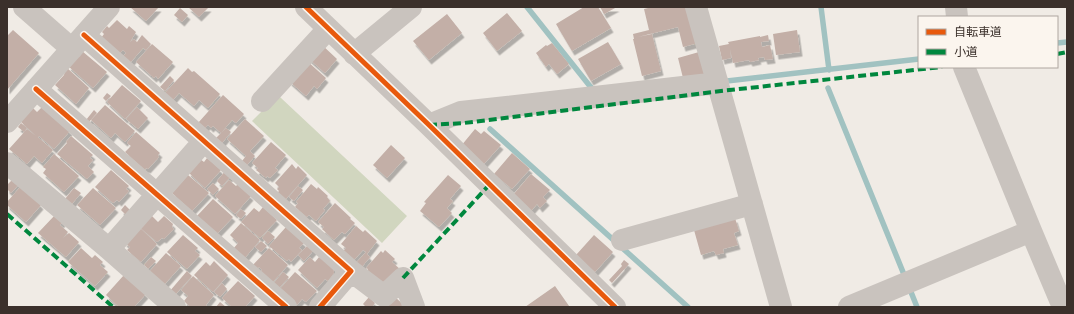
<svg xmlns="http://www.w3.org/2000/svg" width="1074" height="314" font-family="'Archivo Narrow','Noto Sans JP',sans-serif">
<defs>
<filter id="shadow"><feDropShadow dx="2.5" dy="4.5" stdDeviation="0" flood-color="#0004"/></filter>
</defs>
<rect width="100%" height="100%" fill="#f0ebe5"/>
<path fill="#d1d6bf" d="M265 83 407 216 382 243 252 121 265 108Z"/>
<g fill="none" stroke-linecap="round" stroke-linejoin="round">
<path stroke="#a1c2c1" stroke-width="5.5" d="M527 7 593 90
M821 7 829 70
M1057 43 1067 42
M727 81 919 59
M828 88 905 277
M490 129 688 307
M909 287 917 307"/>
</g>
<path fill="#c3afa7" filter="url(#shadow)" d="M130 7H159L146 21Z
M188 7H209L199 17Z
M584 7H598L611 28 572 51 556 24Z
M600 7H617L604 14Z
M652 7H689L698 43 683 47 678 27 638 37 652 34 661 71 642 76 633 39H634L633 34 649 30 644 9Z
M180 8 188 15 182 22 174 15Z
M507 13 522 31 497 51 483 33Z
M447 14 462 33 429 60 413 41Z
M117 20 127 29 129 26 136 32 130 42 134 39 137 42 142 35 151 44 146 50 143 48 130 63 123 56 126 53 123 50 119 54 101 38 104 34 102 32 107 26 109 28Z
M13 30 39 53 7 90V36Z
M797 30 800 52 776 55 773 34Z
M768 35 769 41 761 42 762 47 770 45 773 59 765 60 764 57 758 58 759 60 750 62 749 60 733 63 730 49 731 58 722 60 719 46 729 44 728 42 760 36V37Z
M608 42 621 64 591 81 578 59Z
M552 43 569 64 557 74 549 64 546 67 536 53 546 45 547 46Z
M152 44 173 62 158 79 156 76 154 78 136 62Z
M321 44 337 59 325 73 308 58Z
M82 51 107 72 93 88 68 66Z
M699 52 705 76 684 82 678 58Z
M307 61 326 78 317 89 314 86 306 96 289 81Z
M66 67 89 88 76 104 55 85 64 75Z
M188 68 192 72 194 71 220 94 208 108 199 100 194 106 179 93 172 101 164 94Z
M170 76 174 80 165 91 160 87Z
M122 85 141 101 125 119 107 102Z
M107 93 111 96 106 101 103 98Z
M223 95 244 114 236 123 232 120 221 133 213 126 211 128 208 125 205 128 198 123Z
M105 105 135 131 125 142 115 133 111 138 91 120Z
M32 107 37 112 42 107 70 131 54 149 39 136 38 138H39L53 150 42 163 34 156 27 164 9 149 27 129 36 136 20 121Z
M137 107 148 118 138 129 126 119Z
M94 110 97 113 89 122 86 120Z
M245 119 264 136 250 151 255 156 247 165 242 161 246 156 227 139Z
M21 123 27 128 24 132 18 127Z
M226 128 231 132 222 143 216 138Z
M475 129 481 134 484 131 501 145 483 165 461 146Z
M136 132 160 153 158 155 159 157 148 169 146 168 145 170 125 152 131 146 127 143Z
M71 136 93 155 90 158 93 160 88 166 94 172 87 179 57 154 67 143 66 142Z
M271 142 286 155 275 168 278 170 270 178 267 176 266 178 256 170 258 168 252 163Z
M391 145 405 158 387 178 373 165Z
M512 153 530 169 512 189 494 174Z
M54 154 79 176 64 192 43 173 46 169 43 167Z
M207 158 221 170 205 188 188 172 200 159 204 162Z
M292 164 296 169 298 166 307 175 285 200 277 193 279 191 277 189 279 187 275 183Z
M111 170 129 186 126 189 129 191 119 202 117 200 113 203 95 187Z
M226 170 232 175 222 186 217 181Z
M531 174 550 190 543 197 547 201 540 208 537 204 531 211 513 195Z
M188 175 209 193 192 211 172 193Z
M448 175 461 186 450 199 453 201 447 208 452 213 439 227 420 211 426 203 424 202Z
M15 177 21 182 11 193 7 189V185Z
M229 180 236 186 238 184 251 196 235 214 215 196Z
M213 183 219 189 213 195 207 189Z
M311 184 317 189 318 187 328 196 327 197 330 201 323 209 325 210 316 221 309 215 307 217 295 207 298 203 296 202Z
M22 185 41 205 26 222 7 205V202Z
M298 186 303 190 294 201 289 197Z
M74 188 81 193 71 205 65 199Z
M93 188 116 208 100 225 77 205Z
M213 199 233 217 216 235 196 217Z
M335 203 351 218 350 219 355 223 345 234 342 232 334 240 322 229 324 227 318 222Z
M125 205 132 212 128 217 121 210Z
M263 207 277 220 260 238 241 222 254 208 259 212Z
M241 209 246 213 241 219 236 215Z
M149 213 158 222 164 216 173 224 172 227 174 229 164 239 162 238 157 242 138 226Z
M55 215 63 222 60 225 68 232 63 238 69 233 79 242 66 257 38 233Z
M735 218 739 231 734 233 738 245 723 249 724 253 716 255 714 251 701 255 694 230Z
M241 223 260 240 244 259 233 249 239 242 238 243 230 235Z
M138 226 157 244 141 262 127 250 130 247 124 242Z
M356 226 363 232 365 230 377 241 367 254 370 257 361 268 355 264 366 252 363 250 354 260 343 251 346 248 341 244Z
M286 227 304 243 299 248 302 250 291 262 289 259 287 261 269 246Z
M268 231 275 237 268 244 262 238Z
M183 235 198 248 195 251 200 255 187 269 167 252Z
M594 235 613 252 595 272 576 255Z
M261 241 267 246 261 252 255 247Z
M309 244 315 249 304 261 298 255Z
M81 248 92 258 95 255 103 262 100 265 108 272 95 286 68 262Z
M269 248 288 265 271 284 259 273 262 270 259 267 255 272 250 268Z
M385 250 395 259 392 262 401 270 387 286 366 272 368 269 366 268 381 251 383 253Z
M166 253 181 266 163 286 149 272Z
M151 257 156 261 148 269 144 265Z
M310 257 315 262 319 257 333 266 334 273 328 281 325 279 317 288 298 270Z
M624 260 629 264 612 283 609 280 622 266 621 264Z
M214 261 228 275 213 292 194 275 206 262 210 266Z
M187 271 192 276 174 296 169 292Z
M283 272 289 277 279 288 273 284Z
M295 272 317 291 306 302 302 299 297 305 279 290Z
M124 275 146 294 134 307H119L106 295Z
M193 276 214 295 206 305 208 307H200L199 306 197 307H190L184 301 188 296 181 290Z
M238 281 255 296 245 307H232L222 298Z
M222 283 227 289 220 297 214 292Z
M555 286 569 306 567 307H525Z
M369 297 375 303 372 307H366L363 304Z
M395 297 406 307H387Z
M220 302 226 307H216Z"/>
<g fill="none" stroke-linecap="round" stroke-linejoin="round">
<path stroke="#c9c3be" stroke-width="22" d="M24 7 72 49
M306 7 429 125 615 307
M696 7 781 307
M956 7 957 17
M84 35 351 271 320 307
M354 54 411 7
M964 67 1031 231 1063 307
M36 89 286 307
M262 101 328 29
M7 122 109 7
M429 125 461 112 718 83
M7 163 109 249 175 307
M622 240 752 204
M109 249 204 141
M351 271 384 296 403 278 414 307
M849 307 1031 231"/>
<path stroke="#00873e" stroke-width="4" stroke-dasharray="8 4" stroke-linecap="butt" d="M1057 54 1067 52
M429 125 464 123 721 91 942 67
M7 214 113 307
M403 278 490 184"/>
<defs>
<path id="cycleway" d="M306 7 429 125 615 307
M84 35 351 271 320 307
M36 89 286 307"/>
</defs>
<use href="#cycleway" stroke="#fbf5ee" stroke-width="8"/>
<use href="#cycleway" stroke="#e8590c" stroke-width="5"/>
</g>
<rect width="1074" height="314" fill="none" stroke="#3b302b" stroke-width="16"/>
<rect x="918" y="16" width="140" height="52" fill="#fbf5ee" stroke="#aea6a0"/>
<rect x="926" y="29" width="20" height="6" fill="#e8590c" stroke="#aea6a0"/>
<text x="954" y="36" font-size="12" fill="#3b302b">自転車道</text>
<rect x="926" y="49" width="20" height="6" fill="#00873e" stroke="#aea6a0"/>
<text x="954" y="56" font-size="12" fill="#3b302b">小道</text>
</svg>
